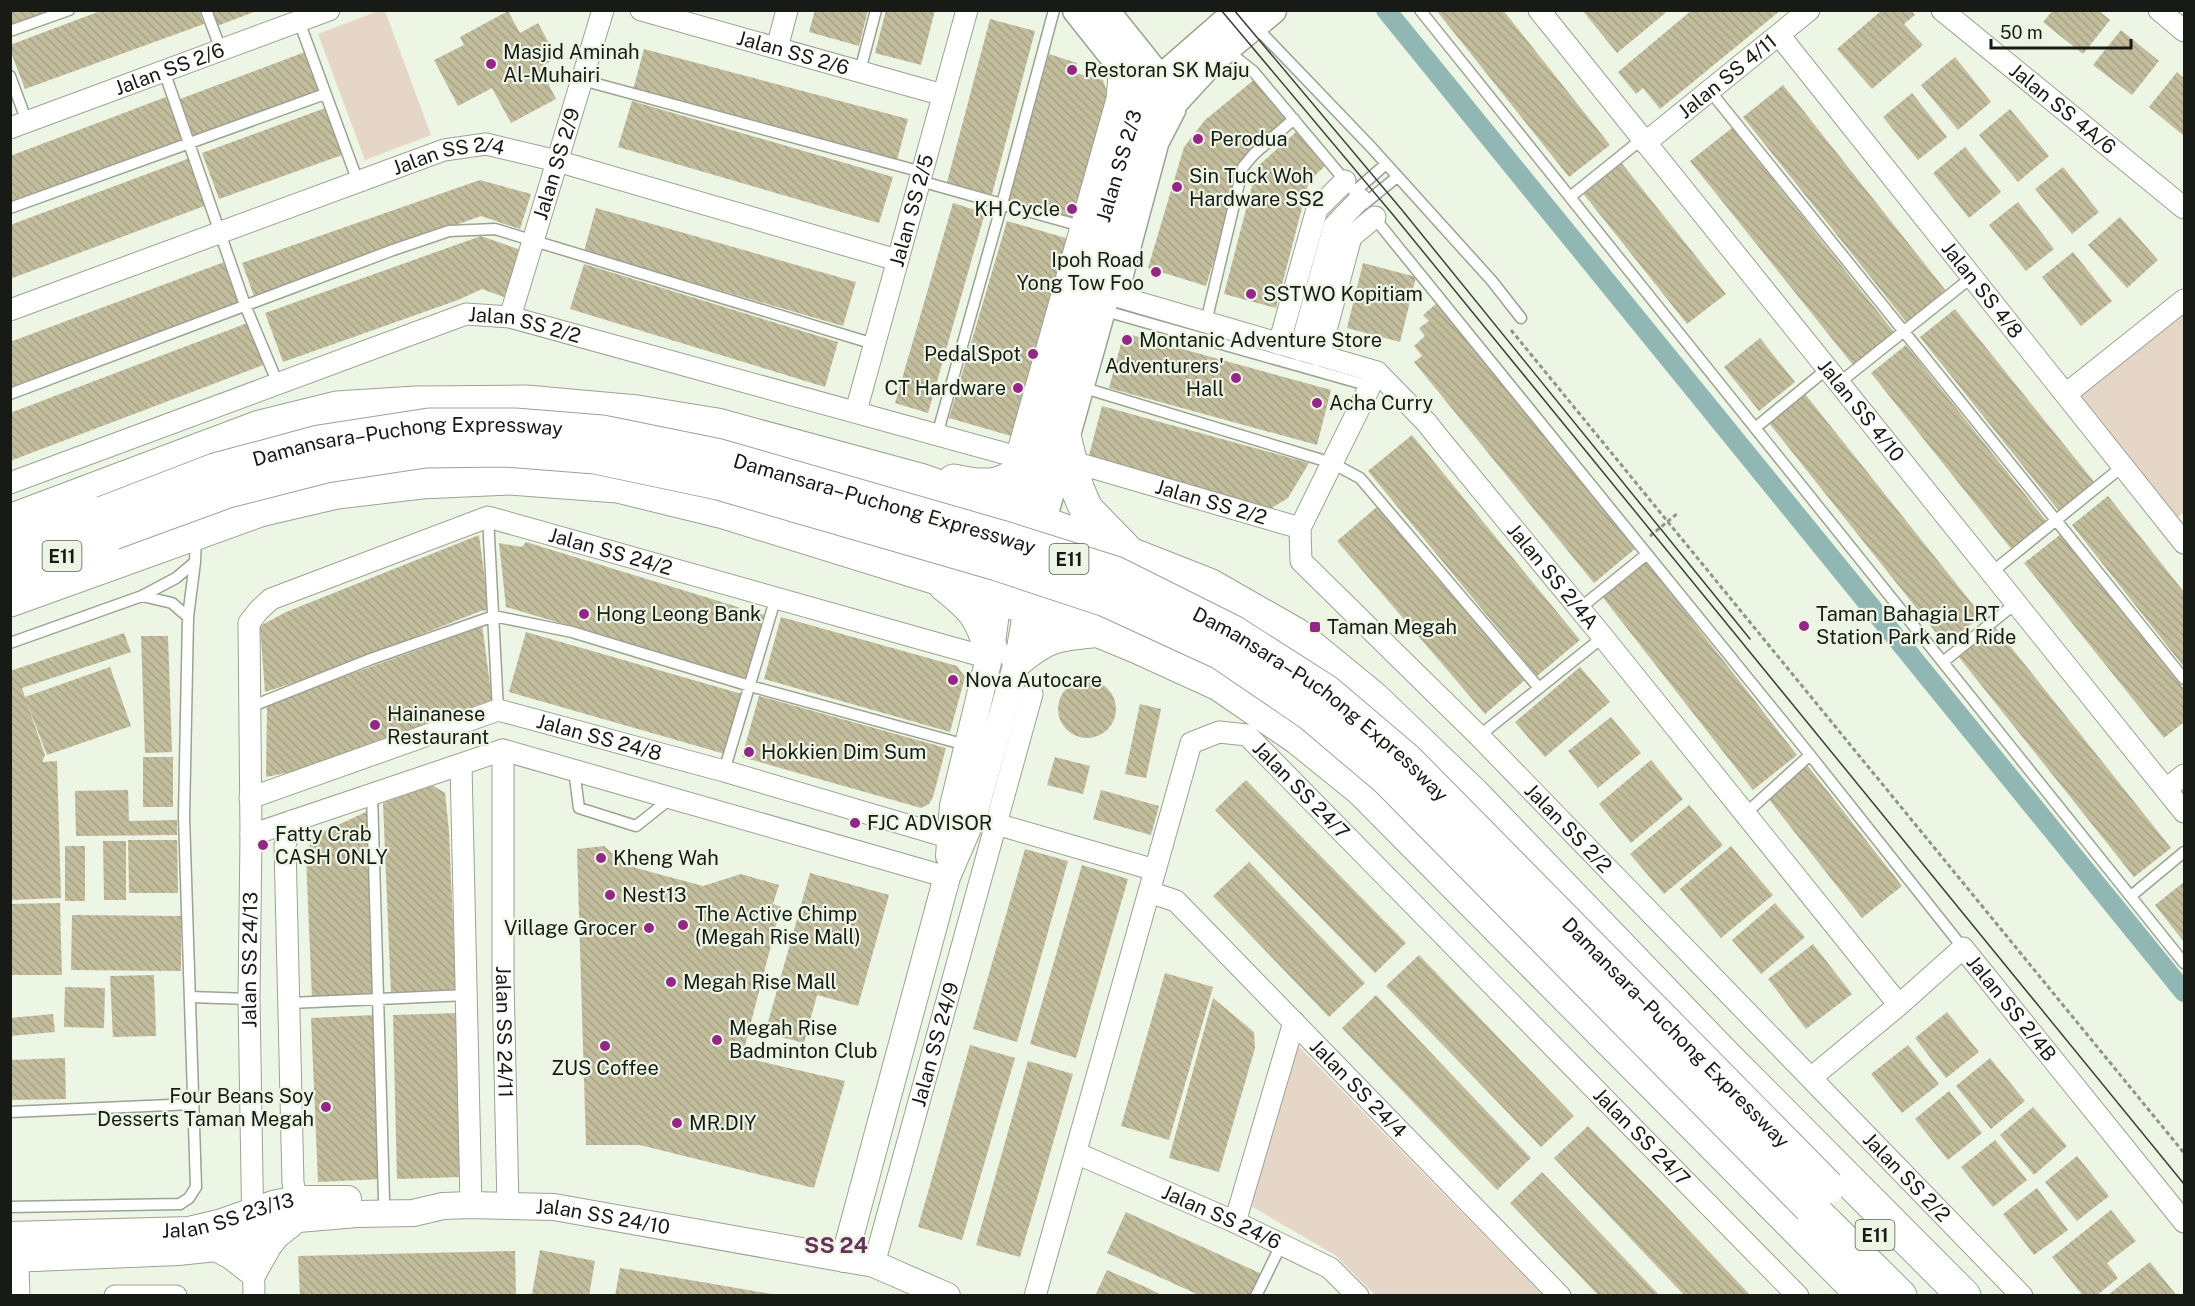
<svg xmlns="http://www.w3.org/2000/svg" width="2195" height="1306" font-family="'Public Sans',sans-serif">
<defs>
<pattern id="building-back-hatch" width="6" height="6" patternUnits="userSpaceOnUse" patternTransform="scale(1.5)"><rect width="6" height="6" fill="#c3bd9e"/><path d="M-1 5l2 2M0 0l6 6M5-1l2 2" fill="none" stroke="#a7a287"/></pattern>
</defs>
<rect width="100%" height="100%" fill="#edf5e4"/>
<path fill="#e5d6c8" d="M381 10 385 11 431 135 365 160 318 34Z
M2184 311V512L2176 519 2076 399Z
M1296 1044 1543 1295 1542 1296 1375 1295 1335 1255 1249 1205Z"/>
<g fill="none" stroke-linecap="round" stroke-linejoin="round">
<path stroke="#90b7b4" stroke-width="20" d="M1386 10 2184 992"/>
</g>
<path fill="url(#building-back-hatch)" d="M10 10H57L10 28Z
M103 10H199L204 24 25 89 10 50V45Z
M212 10H259L217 26Z
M815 10H868L859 46 809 32Z
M886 10H935L921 65 875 53Z
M1436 10H1503L1610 145 1569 177Z
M1582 10H1669L1617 53Z
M1692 10H1781L1660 109 1643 88 1636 94 1618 72Z
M1882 10H1911L1915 15 1904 24 1923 45 1872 89 1837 49Z
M2053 10H2098L2110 20 2083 54 2043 22Z
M508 11 520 33 538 23 557 58 540 67 556 99 511 123 492 88 458 106 434 60 464 45 460 37Z
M990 19 1035 31 991 198 946 186Z
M2121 30 2159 61 2132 95 2093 65Z
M644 49 908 119 897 160 633 90Z
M305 52 319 90 194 138 180 99Z
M1049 54 1077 63 1075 73 1103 80 1109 98 1075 220 1007 201Z
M1955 57 1991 102 1958 130 1921 85Z
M2177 72 2184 78V136L2149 107Z
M1255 79 1289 118 1243 165 1206 286 1148 268 1184 147 1205 120Z
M1783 85 1947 292 1907 323 1743 117Z
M1912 93 1947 137 1918 160 1883 117Z
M166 97 183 140 10 205V156Z
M632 101 893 177 879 223 618 147Z
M328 107 345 154 219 199 202 153Z
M2010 109 2049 156 2018 182 1979 135Z
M1732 128 1894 332 1853 365 1690 161Z
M1296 132 1325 166 1309 181 1276 308 1224 294 1257 167Z
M1965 147 2001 192 1969 218 1933 173Z
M190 158 207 205 10 279V225Z
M1620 161 1726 294 1687 324 1582 192Z
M2063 167 2099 212 2072 234 2035 189Z
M480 180 531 194 520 229 481 216 254 296 242 263Z
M2018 202 2054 249 2026 271 1989 225Z
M953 203 985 213 928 413 895 403Z
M596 208 856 282 843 326 584 251Z
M2120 217 2158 260 2127 288 2088 245Z
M1007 221 1069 239 1011 436 949 418Z
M481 236 521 250 504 297 482 289 458 300 283 362 265 313Z
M2073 252 2112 301 2081 326 2042 277Z
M227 261 243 302 10 390V342Z
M1363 263 1416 277 1400 342 1347 328Z
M584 264 838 342 825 387 570 309Z
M1437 303 1636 548 1594 583 1414 362 1422 356 1414 346 1425 336 1419 328 1429 321 1423 315Z
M1955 309 2095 483 2059 511 1920 337Z
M250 322 266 364 10 461V413Z
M1124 333 1331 390 1317 445 1109 388Z
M1760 338 1795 382 1759 411 1724 367Z
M1906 345 2047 522 2012 550 1871 373Z
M1805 394 1982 616 1945 644 1769 423Z
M1102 406 1309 463 1288 498 1270 509 1088 459Z
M1412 435 1580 640 1537 676 1368 471Z
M2108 496 2184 592V667L2072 525Z
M1378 506 1526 679 1485 714 1337 541Z
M2061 534 2184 689V722L2164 738 2024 563Z
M479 535 489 610 481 611 312 677 265 692 260 626 286 612Z
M526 542 767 616 748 679 506 607 499 543 522 547Z
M1645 560 1797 755 1753 790 1601 595Z
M781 617 957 666 965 677 950 732 764 679Z
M482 624 492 700 301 770 266 777 267 706 276 701 467 632Z
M1995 627 2171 848 2134 877 1958 656Z
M526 632 742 694 725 754 509 692Z
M124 633 131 652 22 688 25 697 110 667 131 726 47 755 27 703 45 755 42 762 57 761 61 898 10 900V671Z
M141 636H168L172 752 145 753Z
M1580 667 1610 702 1545 757 1515 722Z
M1058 709a29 29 0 1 1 58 0a29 29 0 1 1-58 0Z
M759 696 946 748 933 797 929 804 921 808 742 757Z
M1140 704 1161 709 1146 778 1125 774Z
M1611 717 1641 753 1598 788 1568 751Z
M143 757H173V807H143Z
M1055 757 1090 766 1083 794 1047 785Z
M1651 760 1683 799 1631 843 1599 804Z
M1807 765 1902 886 1862 918 1767 797Z
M1246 780 1406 943 1375 973 1215 810Z
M432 785 445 793 449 831 456 993 391 996 383 803Z
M128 790 129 821 177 820V835L76 836 75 791Z
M1101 790 1159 806 1151 835 1093 819Z
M1689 805 1723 845 1664 894 1630 854Z
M368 811 375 997 312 999 306 857 312 837Z
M128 840H177L178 893H129Z
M103 841H126V900H104Z
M65 846H85V901H65Z
M604 846 625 865 703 886 741 874 779 885 773 904 781 907 742 1057 845 1081 814 1188 640 1145H586L577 849Z
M1731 846 1773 895 1721 938 1680 889Z
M1025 849 1068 861 1017 1042 973 1029Z
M1249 862 1365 983 1329 1017 1213 896Z
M1082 865 1128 879 1076 1058 1030 1044Z
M810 873 889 895 858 1006 817 995 804 1043 765 1033Z
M2184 882V942L2155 905Z
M60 903 62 975H10V904Z
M1775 903 1805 937 1761 974 1732 940Z
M72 915 181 916V971L71 970Z
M1813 944 1852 994 1806 1029 1768 979Z
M1419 955 1574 1116 1541 1147 1386 986Z
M1165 973 1213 987 1169 1140 1121 1126Z
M154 975 156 1036 113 1037 110 976Z
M65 987 105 988 104 1028 64 1027Z
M1376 995 1531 1158 1497 1190 1342 1028Z
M1213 998 1254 1032 1255 1048 1219 1172 1169 1158Z
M1947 1012 1979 1052 1946 1078 1915 1038Z
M457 1013 461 1177 397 1179 393 1015Z
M53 1014 55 1032 10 1036V1018Z
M375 1015 382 1179 318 1182 311 1018Z
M970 1045 1015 1058 962 1240 918 1227Z
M1908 1045 1939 1084 1902 1113 1871 1074Z
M65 1058 66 1099 10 1100V1060Z
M1990 1058 2025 1101 1991 1129 1956 1086Z
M1028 1061 1073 1074 1020 1257 976 1245Z
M1949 1091 1982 1133 1948 1160 1915 1119Z
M2033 1107 2067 1146 2034 1175 2000 1135Z
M1588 1126 1667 1207 1751 1296H1685L1554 1158Z
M1995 1140 2027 1180 1993 1207 1961 1167Z
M2077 1156 2109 1196 2077 1221 2045 1182Z
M1542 1172 1568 1199 1660 1296H1599L1510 1203Z
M2037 1188 2068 1230 2034 1255 2003 1214Z
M2111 1210 2136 1241 2107 1263 2118 1278 2096 1296H2083L2052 1257Z
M1126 1212 1264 1275 1254 1296H1201L1107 1253Z
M540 1250 595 1261 589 1296H542L532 1294Z
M515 1251 516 1294 300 1296 298 1256Z
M2150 1262 2177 1296H2107L2123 1283Z
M620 1268 772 1294V1296H615Z
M1107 1270 1150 1289 1163 1296H1095Z"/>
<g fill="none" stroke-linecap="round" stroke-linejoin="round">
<defs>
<path id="service" d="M206 10 221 50
M1420 10 2184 963
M299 21 358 182
M1255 26 1371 147 1492 281 1521 318
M10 31 69 10
M1225 49 1253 71 1363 202
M164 71 245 305 278 384
M860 71 876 10
M10 76 27 122
M582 80 922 172
M1710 91 2184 679
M920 181 1081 226
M1354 192 1386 164
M1570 197 1642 139
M1364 204 1397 177
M10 208 325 94
M1372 215 1810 755 1963 948
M1122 298 1163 145 1180 112
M1102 310 1370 386
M1206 322 1243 167 1254 154 1294 119
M1839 383 1972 277
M1081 387 1332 463 1360 478 1539 688
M10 394 393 250 449 231 495 229 874 344
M1755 428 1827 369
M937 435 1002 204 1054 10
M488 517 498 710
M1992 572 2123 466
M142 596 172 603 188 617
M1579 609 1647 554
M10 643 142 596 176 578 195 562
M1943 662 2016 603
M250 707 371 659 494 616 572 632 750 686 966 745
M1479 736 1603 637
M574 770 579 808 636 826 670 799
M724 771 776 597
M372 794 384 1199
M1745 814 1810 755
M2131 896 2184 852
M190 997 249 999
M290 1003 467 995
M10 1112 193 1104
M10 1207 180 1204 189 1198 196 1187 184 817 188 617 195 562 196 538
M1256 1296 1281 1245"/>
<g id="minor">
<path id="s1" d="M641 10 943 95"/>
<path id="s2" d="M1539 10 2184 812"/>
<path id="s3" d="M1942 10 2184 208"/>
<path d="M2159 10 2184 31"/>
<path id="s4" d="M1779 35 2184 543"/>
<path d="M777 48 787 10"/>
<path id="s5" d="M10 128 329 10"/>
<path id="s6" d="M1645 143 1809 10"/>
<path id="s7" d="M1106 293 1377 372 1426 422 1442 442 1603 637 1899 1005"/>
<path id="s8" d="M10 310 444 150 486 144 557 161 897 260"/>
<path id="s9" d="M510 317 603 10"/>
<path d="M1279 344 1317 209 1345 181"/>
<path d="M1300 350 1334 226 1360 199"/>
<path d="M1319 356 1351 237 1375 217"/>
<path id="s10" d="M1377 372 1300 528 1301 561 1479 736 2022 1296"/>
<path d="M2066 394 2184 300"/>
<path id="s11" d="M856 411 967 10"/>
<path d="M1016 458 1117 99 1120 64"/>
<path id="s12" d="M1070 461 1300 528"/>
<path id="s13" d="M10 483 466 314 510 317 1032 461"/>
<path id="s14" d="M503 750V978L508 1206"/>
<path d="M461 765 471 1205"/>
<path d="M2166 789 2184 775"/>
<path id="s15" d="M250 798 498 710 724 771 951 838"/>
<path d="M292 821 285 845 293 1183 297 1199"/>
<path d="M996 824 1155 870"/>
<path d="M251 835 503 750 947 877"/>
<path id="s16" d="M1149 892 1176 901 1560 1296"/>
<path id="s17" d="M1812 1077 1899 1005 1963 948 2184 1222"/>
<path id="s18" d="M1076 1153 1235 1222 1330 1268 1358 1296"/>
<path d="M1235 1222 1294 1022"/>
<path d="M17 1242 19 1296"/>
<path id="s19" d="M874 1264 1032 694"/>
<path d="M115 1296H176"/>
<path id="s20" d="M254 1296 249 999 251 835 249 623 259 610 271 599 488 517 989 658"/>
<path id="s21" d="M1035 1296 1191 743 1219 732 1247 735 1798 1296"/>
</g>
<g id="tertiary">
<path d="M949 856 953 806 991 650 998 598"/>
<path id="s22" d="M10 1235 189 1230 219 1223 273 1204 297 1199H348"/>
<path d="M216 1248 231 1256 253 1273 269 1245 277 1235 291 1224"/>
<path id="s23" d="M10 1259 178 1252 216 1248 273 1226 298 1219 357 1214 413 1213 443 1206 471 1205 554 1207 874 1264 947 1296"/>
<path d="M844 1259 947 877 974 814 1018 659 1027 608"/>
</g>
<g id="secondary">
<path d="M1077 10 1144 94"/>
<path d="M1104 10 1160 80"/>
<path d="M1157 120 1214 58 1272 10"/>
<path id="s24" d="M1013 535 1032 461 1136 108 1144 94 1240 10"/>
<path d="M1037 544 1041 524 1149 139C1157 120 1161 101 1160 80"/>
</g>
<path id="motorway" d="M1064 436 1077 488 1086 509 1124 548
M954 481C989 489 1007 487 1032 461
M10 521 260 427 337 408 416 403 526 402 637 412 717 425 923 481 1130 554 1209 585 1295 634 1373 698 1473 794 1723 1054 1964 1296
M10 546 103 513
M10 579 113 533
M945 585C973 607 981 616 991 650
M10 600 260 510 337 492 421 482 510 478 618 486 724 512 934 577 1097 630 1138 647 1219 684 1298 738 1361 789 1864 1296
M1018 659C1046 636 1057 634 1092 631
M1810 1207 1900 1296"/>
</defs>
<use href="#service" stroke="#9ba392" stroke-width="13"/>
<use href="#minor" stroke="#9ba392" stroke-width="23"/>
<use href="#tertiary" stroke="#9ba392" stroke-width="28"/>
<use href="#secondary" stroke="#9ba392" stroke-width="31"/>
<use href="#motorway" stroke="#9ba392" stroke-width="35"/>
<path stroke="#8f9589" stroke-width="3" stroke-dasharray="4.5 3" stroke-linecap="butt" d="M1511 330 2184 1153
M1650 536 1678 513"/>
<use href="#service" stroke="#fff" stroke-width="10"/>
<use href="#minor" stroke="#fff" stroke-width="21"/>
<use href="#tertiary" stroke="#fff" stroke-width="26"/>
<use href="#secondary" stroke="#fff" stroke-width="28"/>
<use href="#motorway" stroke="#fff" stroke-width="33"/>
<path stroke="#3d4139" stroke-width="1.5" d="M1221 10 1394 216 2184 1184
M1234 10 1402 210 1750 639"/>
<defs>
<g id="motorway-bridge">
<path id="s25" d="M103 513 215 470 319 442 429 425H515L602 432 720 456 1001 537 1115 573 1233 632 1327 692 1407 760 1828 1187"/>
<path d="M113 533 228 491 326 466 425 451 505 450 595 457 718 483 997 564 1106 600 1221 653 1309 713 1386 778 1810 1207"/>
</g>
</defs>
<use href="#motorway-bridge" stroke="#9ba392" stroke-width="35" stroke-linecap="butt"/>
<use href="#motorway-bridge" stroke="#fff" stroke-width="33"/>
</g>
<g fill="#942687" stroke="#edf5e4" stroke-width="2">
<circle cx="491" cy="64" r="6"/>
<circle cx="1072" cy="70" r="6"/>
<circle cx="1198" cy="139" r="6"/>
<circle cx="1177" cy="187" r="6"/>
<circle cx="1072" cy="209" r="6"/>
<circle cx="1156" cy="272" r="6"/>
<circle cx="1251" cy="294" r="6"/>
<circle cx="1127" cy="340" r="6"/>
<circle cx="1033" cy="354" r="6"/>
<circle cx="1236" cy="378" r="6"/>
<circle cx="1018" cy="388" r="6"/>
<circle cx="1317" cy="403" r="6"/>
<circle cx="584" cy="614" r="6"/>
<circle cx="1804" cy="626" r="6"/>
<rect x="1309" y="621" width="12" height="12" rx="3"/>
<circle cx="953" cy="680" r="6"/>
<circle cx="375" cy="725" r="6"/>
<circle cx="749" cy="752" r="6"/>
<circle cx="855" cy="823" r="6"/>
<circle cx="263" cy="845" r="6"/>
<circle cx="601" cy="858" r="6"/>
<circle cx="610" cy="895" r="6"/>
<circle cx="683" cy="925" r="6"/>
<circle cx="649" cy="928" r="6"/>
<circle cx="671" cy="982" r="6"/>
<circle cx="717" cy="1040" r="6"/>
<circle cx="605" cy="1046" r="6"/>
<circle cx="326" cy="1107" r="6"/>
<circle cx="677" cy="1123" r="6"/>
</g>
<g text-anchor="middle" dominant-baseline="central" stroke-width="4.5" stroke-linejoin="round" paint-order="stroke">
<g fill="#edf5e4" stroke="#585c53" stroke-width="1.5">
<rect x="42.5" y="541" width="39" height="30" rx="4.5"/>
<rect x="1049.5" y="544" width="39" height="30" rx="4.5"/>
<rect x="1855.5" y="1220" width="39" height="30" rx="4.5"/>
</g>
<g font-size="18" font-weight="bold" fill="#181b15">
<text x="62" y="556">E11</text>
<text x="1069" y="559">E11</text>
<text x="1875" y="1235">E11</text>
</g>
<g font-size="20" fill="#181b15" stroke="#edf5e4" text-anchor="start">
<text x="503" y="52">Masjid Aminah<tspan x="503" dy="23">Al-Muhairi</tspan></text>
<text x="1084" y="70">Restoran SK Maju</text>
<text x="1210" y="139">Perodua</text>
<text x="1189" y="176">Sin Tuck Woh<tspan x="1189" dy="23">Hardware SS2</tspan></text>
<text x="1060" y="209" text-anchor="end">KH Cycle</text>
<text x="1144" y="260" text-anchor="end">Ipoh Road<tspan x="1144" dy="23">Yong Tow Foo</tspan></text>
<text x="1263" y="294">SSTWO Kopitiam</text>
<text x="1139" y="340">Montanic Adventure Store</text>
<text x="1021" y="354" text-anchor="end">PedalSpot</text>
<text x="1224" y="366" text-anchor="end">Adventurers'<tspan x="1224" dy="23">Hall</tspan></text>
<text x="1006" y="388" text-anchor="end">CT Hardware</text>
<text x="1329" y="403">Acha Curry</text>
<text x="596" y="614">Hong Leong Bank</text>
<text x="1816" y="614">Taman Bahagia LRT<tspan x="1816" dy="23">Station Park and Ride</tspan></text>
<text x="1327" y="627">Taman Megah</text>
<text x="965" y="680">Nova Autocare</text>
<text x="387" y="714">Hainanese<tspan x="387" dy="23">Restaurant</tspan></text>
<text x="761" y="752">Hokkien Dim Sum</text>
<text x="867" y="823">FJC ADVISOR</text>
<text x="275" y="834">Fatty Crab<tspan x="275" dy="23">CASH ONLY</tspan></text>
<text x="613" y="858">Kheng Wah</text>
<text x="622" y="895">Nest13</text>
<text x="695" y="914">The Active Chimp<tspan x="695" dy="23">(Megah Rise Mall)</tspan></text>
<text x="637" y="928" text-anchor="end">Village Grocer</text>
<text x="683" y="982">Megah Rise Mall</text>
<text x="729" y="1028">Megah Rise<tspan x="729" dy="23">Badminton Club</tspan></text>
<text x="605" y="1068" text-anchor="middle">ZUS Coffee</text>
<text x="314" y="1096" text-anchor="end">Four Beans Soy<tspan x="314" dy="23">Desserts Taman Megah</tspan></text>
<text x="689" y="1123">MR.DIY</text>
</g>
<g font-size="20" fill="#181b15" stroke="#edf5e4">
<text stroke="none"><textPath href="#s1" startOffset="158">Jalan SS 2/6</textPath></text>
<text stroke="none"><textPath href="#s5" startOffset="170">Jalan SS 2/6</textPath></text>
<text stroke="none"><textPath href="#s6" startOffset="106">Jalan SS 4/11</textPath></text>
<text stroke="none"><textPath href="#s3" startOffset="156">Jalan SS 4A/6</textPath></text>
<text stroke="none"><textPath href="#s8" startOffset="466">Jalan SS 2/4</textPath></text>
<text stroke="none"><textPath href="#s9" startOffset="160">Jalan SS 2/9</textPath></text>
<text stroke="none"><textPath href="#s24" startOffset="384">Jalan SS 2/3</textPath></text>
<text stroke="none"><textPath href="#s11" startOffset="208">Jalan SS 2/5</textPath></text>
<text stroke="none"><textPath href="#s4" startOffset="326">Jalan SS 4/8</textPath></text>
<text stroke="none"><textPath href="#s13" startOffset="546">Jalan SS 2/2</textPath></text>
<text stroke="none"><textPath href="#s2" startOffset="514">Jalan SS 4/10</textPath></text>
<text stroke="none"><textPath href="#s25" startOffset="316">Damansara–Puchong Expressway</textPath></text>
<text stroke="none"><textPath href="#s12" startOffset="147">Jalan SS 2/2</textPath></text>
<text stroke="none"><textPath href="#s25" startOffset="804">Damansara–Puchong Expressway</textPath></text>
<text stroke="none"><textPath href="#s20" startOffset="1065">Jalan SS 24/2</textPath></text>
<text stroke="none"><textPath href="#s7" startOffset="552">Jalan SS 2/4A</textPath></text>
<text stroke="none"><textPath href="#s25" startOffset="1290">Damansara–Puchong Expressway</textPath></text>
<text stroke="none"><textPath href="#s15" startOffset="368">Jalan SS 24/8</textPath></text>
<text stroke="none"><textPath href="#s21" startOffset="710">Jalan SS 24/7</textPath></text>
<text stroke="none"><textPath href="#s10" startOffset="585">Jalan SS 2/2</textPath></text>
<text stroke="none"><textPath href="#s20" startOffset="336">Jalan SS 24/13</textPath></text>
<text stroke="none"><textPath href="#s17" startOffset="276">Jalan SS 2/4B</textPath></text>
<text stroke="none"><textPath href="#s14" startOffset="282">Jalan SS 24/11</textPath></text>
<text stroke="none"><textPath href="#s25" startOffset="1776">Damansara–Puchong Expressway</textPath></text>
<text stroke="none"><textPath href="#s19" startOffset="228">Jalan SS 24/9</textPath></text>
<text stroke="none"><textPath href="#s16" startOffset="290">Jalan SS 24/4</textPath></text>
<text stroke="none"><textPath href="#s21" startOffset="1196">Jalan SS 24/7</textPath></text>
<text stroke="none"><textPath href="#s10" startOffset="1071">Jalan SS 2/2</textPath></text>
<text stroke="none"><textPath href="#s22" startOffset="220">Jalan SS 23/13</textPath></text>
<text stroke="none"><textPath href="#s18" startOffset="159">Jalan SS 24/6</textPath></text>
<text stroke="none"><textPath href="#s23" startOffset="600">Jalan SS 24/10</textPath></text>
</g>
<g font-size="22" font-weight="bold" fill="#67315f" stroke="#edf5e4">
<text x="836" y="1245">SS 24</text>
</g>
</g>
<rect width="2195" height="1306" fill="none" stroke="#181b15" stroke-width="24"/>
<path d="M1991 39v9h140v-9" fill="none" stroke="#181b15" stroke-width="3"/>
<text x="2000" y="39" font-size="18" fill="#181b15" stroke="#edf5e4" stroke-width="4.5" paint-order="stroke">50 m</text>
</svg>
